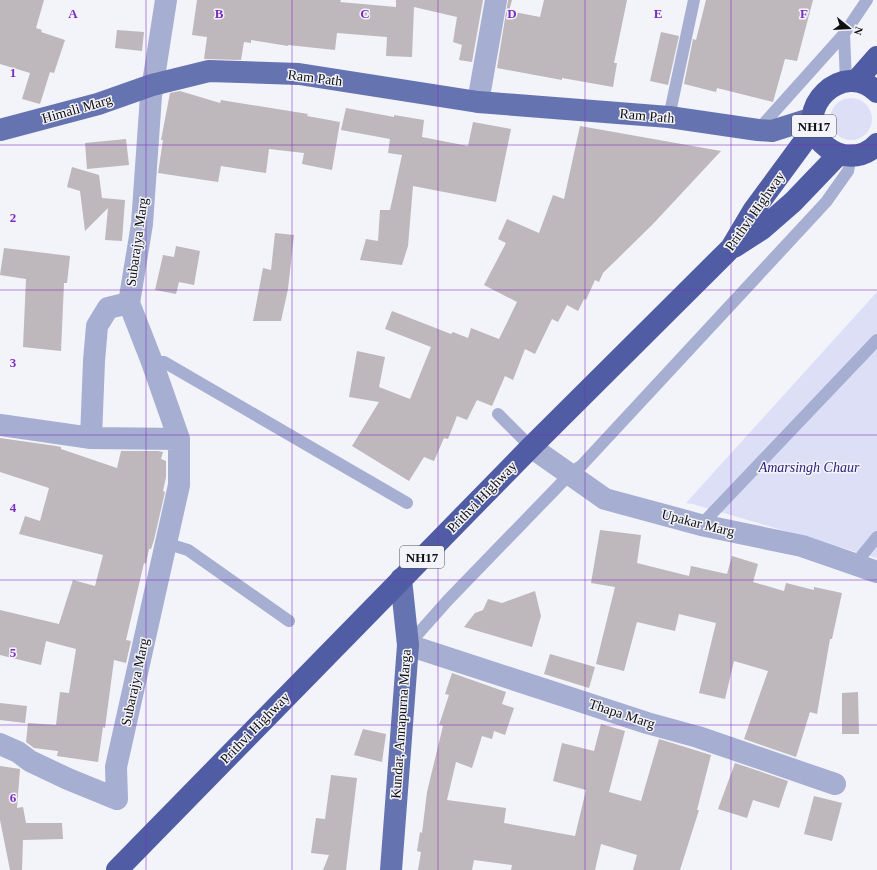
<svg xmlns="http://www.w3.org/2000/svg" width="877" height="870" font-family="Georgia,serif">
<rect width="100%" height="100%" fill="#f3f3fa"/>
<path fill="#dddff6" d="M830 119a21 21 0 1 1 42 0a21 21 0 1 1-42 0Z
M877 292V558L693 504 686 503Z"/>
<path fill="#beb7bb" d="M0 0H44L36 28 42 30 41 32 65 40 54 73 50 72 40 104 22 99 30 73 0 64Z
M197 0H341L340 2 396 7V0H483L472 62 459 60 462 45 453 42 457 17 414 7 412 57 386 56 387 37 337 33 335 50 288 45V46L251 40V43L244 42 241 60 204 59 207 37 192 35Z
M508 0H512L509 11 540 17 544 0H627L614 63H617L613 87 562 78V80L497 68Z
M706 0H813L797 61 785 59 773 102 717 88 716 92 684 84 693 39 696 40Z
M117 30 144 32 142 51 115 48Z
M661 32 679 36 668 85 650 81Z
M180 91 220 103 221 100 308 114 307 116 340 122 332 170 302 164 304 153 269 149 266 173 221 166 218 182 158 173 163 140H161L170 93Z
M346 108 394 117V115L424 120 422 137 468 146 473 122 511 129 496 202 413 186 408 246 402 265 360 260 366 239 378 241 380 210H390L402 155 388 153 390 139 341 130Z
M580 126 721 151 653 224 603 273 599 282 595 280 586 300 584 299 578 311 567 305 558 322 552 319 535 354 525 349 513 380 505 376 492 406 477 400 467 420 457 416 448 439 444 438 434 461 424 457 409 481 352 446 379 402 349 397 357 351 385 357 379 387 410 399 431 347 385 329 392 311 451 334 453 332 468 338 471 328 499 339 517 302 484 285 506 243 498 239 507 219 539 233 553 195 564 199Z
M126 139 129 165 87 169 85 143Z
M72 167 99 175 102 198 125 200 122 241 105 240 108 208 85 231 80 191 67 187Z
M275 233 294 235 288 289 281 321H253L263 268 271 270Z
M176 246 200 251 194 285 179 282 176 294 155 290 163 255 174 257Z
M4 248 70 256 67 283H64L61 351 23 347 26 279 0 275Z
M0 438 56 446 61 447V449L117 468 121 451H158L163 452 161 459 166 461V477L163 491 165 492 154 540 151 549H149L146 564 144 563 126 640 131 641 126 663 114 660 105 728 103 727 98 762 57 756 58 751 34 748 26 742 28 723 56 725 60 692 69 693 76 649 46 641 41 665 0 655V610L59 624 73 580 95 586 103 555 19 534 25 516 40 521 49 488 0 472Z
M600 530 641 535 637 563 689 576 691 566 727 574 732 556 758 564 753 582 784 591 786 583 814 590V587L842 593 832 639H830L817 714 810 712 796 757 744 739 768 671 734 661 725 699 699 693 716 623 679 614 675 631 637 622 624 671 596 664 615 587 591 583Z
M535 591 541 616 532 647 464 627 475 613 483 610 488 599 502 603Z
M550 654 595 667 589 688 544 674Z
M452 673 506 692 502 704 514 708 505 735 494 731 492 739 482 736 472 768 456 762 447 800 506 808 504 823 575 836 586 790 553 781 562 743 594 751 601 724 625 731 609 792 641 801 659 739 711 755 697 810H699L680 870H633L637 855 601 844 595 870H511L512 865 474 860 472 870H418L421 852 417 851 420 832 422 833 427 792 443 726 439 725 449 695 445 694Z
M858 692 859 734H842V693Z
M0 703 27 706 25 723 0 720Z
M363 729 386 734 382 762 354 755Z
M735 763 788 781 779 808 753 800 747 818 718 809Z
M0 766 20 769 17 808 23 807 26 823H62L63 839 23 840 22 870H10L0 820Z
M331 775 357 778 346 870H323L329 855 311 853 316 818 325 819Z
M814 796 842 803 832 841 804 834Z"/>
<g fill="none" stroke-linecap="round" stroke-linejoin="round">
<path stroke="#a6aed2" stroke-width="12" d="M844 34 846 81
M669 117 694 0
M758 130 844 34 867 0
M152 362H164L407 503
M498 414 531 447
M701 525 877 340
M165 543 188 550 289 621
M855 564 877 537
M408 645 448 600 571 473 582 465 826 202 848 171 851 156"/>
<path stroke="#a6aed2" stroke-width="22" d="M478 102 496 0
M0 425 91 438 179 439
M91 438 94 361 97 326 108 308 129 303
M531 447 605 499 701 525 802 546 877 572
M408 645 647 723 698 737 835 784
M0 744 18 752 30 761 68 779 117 799 116 767 179 485V439L152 362 129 303 142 224 151 96 166 0"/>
<path stroke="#6673b1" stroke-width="22" d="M0 130 98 104 152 85 209 71 299 74 478 102 669 117 758 130 772 131 813 118
M391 870 408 645 401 579"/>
<path stroke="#505ca4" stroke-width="22" d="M856 81 877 57
M877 92C843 58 791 110 822 143 828 149 835 153 843 155 856 157 868 154 877 144
M734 247 762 229 793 202 839 154
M117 870 531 447 731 248 753 211 814 128"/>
</g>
<path fill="none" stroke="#7b2cbf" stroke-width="1" stroke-opacity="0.55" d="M146 0V870M292 0V870M438 0V870M585 0V870M731 0V870M0 145H877M0 290H877M0 435H877M0 580H877M0 725H877"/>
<g text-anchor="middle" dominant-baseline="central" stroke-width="3" stroke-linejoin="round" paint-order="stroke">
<g fill="#f3f3fa" stroke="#535357" stroke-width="1">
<rect x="792" y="115" width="44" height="22" rx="3"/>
<rect x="400" y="546" width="44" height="22" rx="3"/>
</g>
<g font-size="13" font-weight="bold" fill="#0f0f11">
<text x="814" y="126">NH17</text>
<text x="422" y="557">NH17</text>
</g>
<g font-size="14" fill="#0f0f11" stroke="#f3f3fa">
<text transform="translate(315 78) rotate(7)">Ram Path</text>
<text transform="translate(77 109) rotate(-16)">Himali Marg</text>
<text transform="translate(647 116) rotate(5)">Ram Path</text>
<text transform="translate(755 211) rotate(-55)">Prithvi Highway</text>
<text transform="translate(137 242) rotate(-82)">Subarajya Marg</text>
<text transform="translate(482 497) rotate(-46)">Prithvi Highway</text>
<text transform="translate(698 523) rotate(14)">Upakar Marg</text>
<text transform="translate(135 682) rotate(-78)">Subarajya Marg</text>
<text transform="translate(622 714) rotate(18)">Thapa Marg</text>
<text transform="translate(401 724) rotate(-86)">Kundar, Annapurna Marga</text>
<text transform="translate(255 728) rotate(-46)">Prithvi Highway</text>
</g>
<g font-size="14" font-style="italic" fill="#2e217b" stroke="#f3f3fa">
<text x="809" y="467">Amarsingh Chaur</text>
</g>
</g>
<g font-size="13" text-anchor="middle" font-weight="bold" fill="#7b2cbf" stroke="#f3f3fa" stroke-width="3" stroke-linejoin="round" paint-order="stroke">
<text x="73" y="18">A</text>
<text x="219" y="18">B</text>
<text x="365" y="18">C</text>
<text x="512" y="18">D</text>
<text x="658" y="18">E</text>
<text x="804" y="18">F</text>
<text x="13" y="77">1</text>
<text x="13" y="222">2</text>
<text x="13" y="367">3</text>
<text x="13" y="512">4</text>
<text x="13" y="657">5</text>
<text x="13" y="802">6</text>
</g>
<g transform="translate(849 28) rotate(108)" stroke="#f3f3fa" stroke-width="3" paint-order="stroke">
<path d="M0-3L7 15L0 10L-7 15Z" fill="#0f0f11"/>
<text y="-6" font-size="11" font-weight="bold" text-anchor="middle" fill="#0f0f11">N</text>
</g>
</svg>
